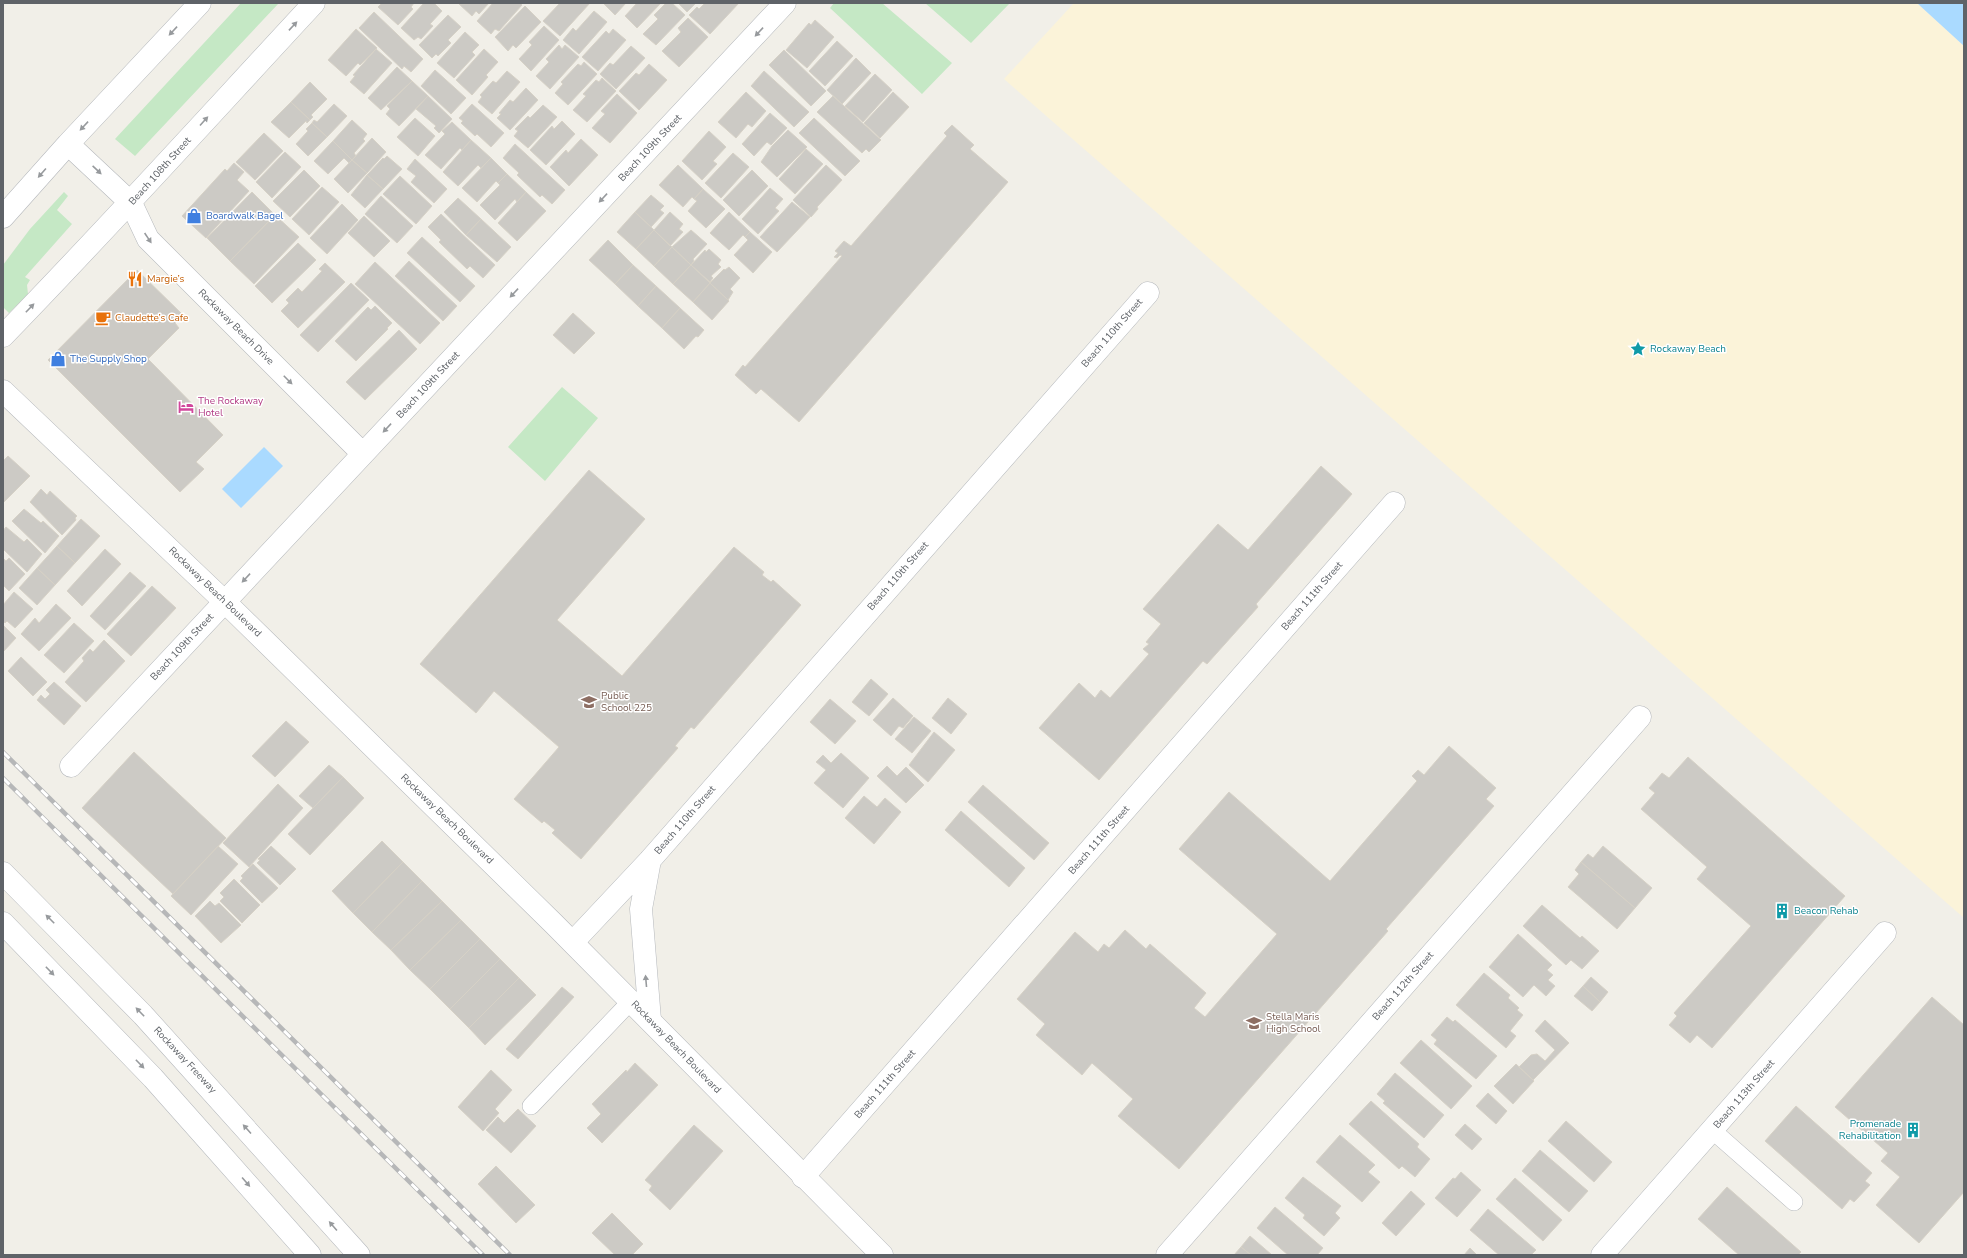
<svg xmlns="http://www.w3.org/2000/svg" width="1967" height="1258" font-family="'Nunito Sans',sans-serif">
<rect width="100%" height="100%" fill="#f1efe8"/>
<path fill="#c5e8c5" d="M241 3H279L135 156 115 139Z
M834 3H882L952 63 922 94 830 8Z
M925 3H1010L971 43Z
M64 192 68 196 57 210 72 224 25 277 30 280 27 285 28 294 9 313 3 307V265L30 229Z
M562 387 598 418 545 481 508 447Z"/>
<path fill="#fbf3d9" d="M1074 3H1917L1964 46V918L1004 79Z"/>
<path fill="#aadaff" d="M1917 3H1964V46Z
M264 447 283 466 241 508 222 489Z"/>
<path fill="#cccac5" stroke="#d6d1c6" d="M382 3H414L411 7 413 9 398 25 378 7Z
M424 3H434L442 11 430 24 433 26 421 39 418 37 414 40 401 28Z
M489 3 479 14 476 11 472 16 459 4Z
M493 3H520L522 5 499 31 495 29 491 34 477 21Z
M560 3H590L560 36 543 21Z
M603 3H626L615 15Z
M637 3H661L637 28 625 16Z
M666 3H672L685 15 656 45 643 34 658 19 654 15Z
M678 3H696L687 12Z
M705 3H739L710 34 689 15 697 7 699 9Z
M525 6 541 22 516 48 513 45 508 51 495 37Z
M594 11 607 22 579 54 563 40 573 28 576 31Z
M374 12 423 59 411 72 404 66 402 69 359 28Z
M448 15 461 27 448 40 451 43 438 56 436 54 432 58 419 45Z
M688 18 708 37 679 67 662 51 681 32 678 28Z
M815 20 834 37 807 68 786 50 809 23 811 25Z
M544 26 559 40 531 71 519 59 532 45 529 42Z
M356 29 377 48 360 65 358 63 346 76 328 60Z
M613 29 626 40 598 71 582 57 606 31 609 34Z
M465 32 479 45 472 52 475 55 454 78 437 63Z
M837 41 853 56 825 86 809 71Z
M559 45 562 49 565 45 579 57 550 89 536 76 549 62 546 59Z
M631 46 645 58 616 89 600 74 610 63 613 65Z
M376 49 392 63 364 94 350 82 355 76 353 75Z
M484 49 498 62 486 75 488 77 472 95 456 80Z
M784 50 826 91 811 106 769 65Z
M856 58 871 73 842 104 827 90Z
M584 62 597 74 568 105 555 93 563 84 561 82 578 64 581 66Z
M649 64 667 80 639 110 619 91 636 73 639 75Z
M397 67 412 81 381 110 368 98Z
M435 70 466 98 451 114 421 86Z
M507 71 520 82 492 114 478 102 482 97 480 95 493 81 496 83Z
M764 71 809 112 794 127 751 86Z
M875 74 892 90 863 122 845 106Z
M602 78 616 91 587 122 573 110 586 96 583 94 596 80 599 82Z
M412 81 428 96 399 126 386 114 390 109 387 106Z
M310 82 327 99 311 115 313 117 310 120 291 102Z
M526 88 538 100 510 130 497 118 501 114 499 113 510 100 513 102Z
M746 92 766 111 752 127 748 124 736 138 718 122Z
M893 92 909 107 880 138 864 123Z
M617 94 637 113 610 143 592 128 605 114 601 111Z
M428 96 452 119 439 133 434 128 436 126 416 109Z
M833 96 881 140 869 152 866 149 862 153 817 112Z
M291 102 310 120 307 123 306 121 289 138 271 122Z
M334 104 347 116 327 137 312 123 314 120 317 122Z
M472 104 504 133 491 147 477 134 475 136 461 123 463 121 459 118Z
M543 105 557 117 528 148 514 136 518 131 515 129 528 116 530 118Z
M770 113 787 128 771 145 767 142 754 156 742 144Z
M415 118 435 136 418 156 397 137Z
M814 118 860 161 845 176 799 133Z
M352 120 367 134 363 139 365 141 354 153 356 156 352 160 333 141Z
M562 121 575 134 546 165 530 150 552 126 554 129Z
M452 122 471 140 462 150 460 148 441 169 425 155 445 134 442 131Z
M312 123 327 137 308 156 296 144 308 131 306 129Z
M952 125 974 145 970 149 1008 182 799 422 761 389 756 394 735 375 743 365 745 367 842 256 840 255 837 258 834 257 838 253 835 251 844 241 851 246 947 136 944 133Z
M788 130 807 147 777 177 761 162 772 146Z
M709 131 726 147 713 161 717 164 702 180 682 161Z
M264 133 283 151 255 180 236 162Z
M372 138 386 152 367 173 352 160Z
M581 139 598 155 569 186 550 167 566 150 568 153Z
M471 140 491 158 481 168 478 165 458 186 443 172Z
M333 141 352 160 349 163 344 158 328 174 314 161Z
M515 144 565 190 552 204 542 195 540 197 517 175 519 173 503 158Z
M806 149 823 164 795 194 779 179Z
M285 152 301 167 272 198 256 182Z
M733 153 749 167 721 198 705 183Z
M387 156 402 169 383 189 367 175 383 158 384 159Z
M491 158 507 174 498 183 496 181 477 202 462 188Z
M415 159 447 189 434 203 411 182 416 176 407 169Z
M352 160 367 173 348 193 334 179Z
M234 163 244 172 237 180 249 191 206 238 182 216 225 169 227 171Z
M678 165 703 189 694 199 692 197 683 207 659 185Z
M826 165 842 180 817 207 818 209 811 217 793 200Z
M304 170 320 186 290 217 273 201Z
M752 170 768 186 739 216 723 200Z
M507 174 526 192 517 202 515 199 495 220 480 205 500 185 498 183Z
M367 175 383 189 365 208 351 195Z
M400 176 432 206 416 224 383 194Z
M322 187 339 202 309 235 292 219Z
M770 188 783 199 775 208 779 211 758 234 742 219Z
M703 189 725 209 706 228 688 211 697 201 694 199Z
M252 192 275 215 230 261 207 238Z
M526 192 546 211 517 241 498 223Z
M651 195 664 206 660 210 664 213 651 227 635 212Z
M381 196 413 226 397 243 365 214Z
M458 198 481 219 466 235 444 212Z
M792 202 810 217 777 252 760 237Z
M342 204 358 220 327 254 310 238Z
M635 212 654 230 636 249 617 232Z
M670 212 683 224 679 229 683 232 670 246 654 230Z
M729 212 750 232 745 237 743 235 729 250 710 233Z
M441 214 495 265 483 278 470 266 467 269 439 242 441 240 428 227Z
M275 215 299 237 254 284 230 261Z
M364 216 390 241 374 257 348 233Z
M481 219 511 247 497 262 466 235Z
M654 230 672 247 654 266 636 249Z
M691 230 707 244 693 259 694 261 691 265 672 247Z
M750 232 772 252 753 273 734 255 748 240 745 237Z
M422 237 475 286 460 302 407 253Z
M608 240 633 265 615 284 589 260Z
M298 243 316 260 272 303 255 286Z
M672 247 691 265 673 284 654 266Z
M709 249 721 260 718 264 721 267 711 276 713 278 710 282 691 265 705 250 706 252Z
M409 261 457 306 443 321 395 276Z
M375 262 440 323 420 344 355 284Z
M325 263 345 282 298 328 281 311 289 303 286 300 298 288 302 292 322 271 319 269Z
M633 265 656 286 638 306 615 284Z
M691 265 710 283 693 302 673 284Z
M729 267 740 278 730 289 733 292 728 300 710 283 724 269 725 270Z
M137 270 183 315 175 323 179 328 148 359 223 435 196 462 204 469 180 492 48 360Z
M351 283 369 300 318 352 300 335Z
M710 283 729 301 712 320 693 302Z
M656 286 680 308 662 328 638 306Z
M375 306 392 323 387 328 388 329 356 361 335 341 368 307 371 310Z
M680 308 704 330 698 337 696 336 684 349 662 328Z
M573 313 595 333 574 354 553 335Z
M399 330 417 349 365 400 346 382Z
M8 456 30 476 3 503V461Z
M1321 466 1352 494 1256 604 1258 607 1207 664 1203 661 1099 780 1039 728 1079 683 1095 698 1101 690 1110 698 1149 654 1143 649 1149 644 1146 642 1161 624 1143 609 1218 524 1248 550Z
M589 470 645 519 557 620 622 676 734 547 764 572 762 575 771 582 773 580 801 605 694 729 691 727 675 746 678 748 581 859 552 833 555 830 544 821 542 823 514 799 559 747 494 691 476 713 420 664Z
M41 489 47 495 50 491 77 516 75 518 76 520 62 535 30 502Z
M24 509 41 523 43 521 59 536 45 553 12 521Z
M81 519 100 536 75 563 57 546Z
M6 527 24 542 27 539 42 554 27 572 3 549V531Z
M57 546 75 563 55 585 37 568Z
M105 549 121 564 82 606 67 591Z
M3 558 6 561 9 558 25 574 9 591 3 585Z
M37 568 55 585 37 605 19 588Z
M130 572 146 586 105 630 90 616Z
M152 586 176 608 131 656 107 634Z
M14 592 33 609 15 628 7 621 5 623 3 621V605Z
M56 604 71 618 39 651 21 634 35 618 39 623Z
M74 623 94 641 64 673 44 655Z
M3 625 16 638 3 652Z
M104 640 125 661 86 702 65 682 84 661 82 658 90 649 93 652Z
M21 657 47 682 33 696 8 671Z
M871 679 888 694 869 716 852 702Z
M54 682 81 706 64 725 37 700 41 695 45 699 50 694 46 690Z
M893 698 913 716 903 728 899 726 891 736 873 720Z
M948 698 967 714 951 734 932 718Z
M830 699 856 721 835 744 810 722Z
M914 717 931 731 912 753 895 739Z
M286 721 309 742 275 777 252 756Z
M934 732 955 750 928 782 909 765Z
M1449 746 1496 788 1486 799 1494 806 1386 929 1388 931 1179 1169 1118 1116 1133 1099 1092 1063 1082 1075 1036 1035 1045 1024 1017 999 1075 932 1098 952 1104 944 1109 948 1125 930 1146 949 1150 944 1206 993 1194 1008 1205 1017 1277 934 1179 849 1229 792 1330 881 1417 781 1412 776 1418 770 1424 775Z
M134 752 226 838 173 894 82 808Z
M841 753 869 778 843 808 814 783 826 770 816 762 823 755 831 763Z
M1688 757 1845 896 1712 1048 1697 1035 1690 1043 1669 1025 1677 1016 1674 1013 1751 926 1697 879 1707 867 1641 809 1655 793 1649 788 1662 773 1669 778Z
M329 765 343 777 313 808 299 796Z
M887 766 897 776 906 767 924 785 906 803 877 776Z
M343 777 364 798 310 855 288 834Z
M278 784 303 808 249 867 223 843Z
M983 785 1049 843 1034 860 968 802Z
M864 796 877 807 885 798 901 812 874 844 845 818Z
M961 811 1025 868 1009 887 945 830Z
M382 841 403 862 353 913 332 891Z
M218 846 238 864 191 915 171 896Z
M271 846 296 869 280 885 257 863 260 860 258 859Z
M1603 846 1652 888 1635 908 1581 862 1588 854 1593 858Z
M403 862 422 881 372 932 353 913Z
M1581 862 1635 908 1617 929 1568 887 1579 874 1575 870Z
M253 864 278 888 262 903 240 881 243 878 241 876Z
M234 879 260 905 242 923 220 901 224 897 220 893Z
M422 881 442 901 391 950 372 932Z
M210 901 215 906 219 903 241 925 221 943 195 916Z
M442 901 461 920 410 970 391 950Z
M1542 905 1580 938 1582 936 1599 951 1582 969 1571 960 1566 965 1523 926Z
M461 920 480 939 430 989 410 970Z
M1518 934 1552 965 1547 970 1553 975 1548 980 1555 986 1546 996 1534 985 1523 997 1489 967Z
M480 939 500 959 450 1009 430 989Z
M500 959 519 978 469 1028 450 1009Z
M1484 973 1510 995 1508 998 1519 1008 1517 1010 1523 1015 1510 1031 1516 1036 1506 1048 1456 1005Z
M1591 977 1608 992 1600 1002 1583 986Z
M519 978 536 995 485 1045 469 1028Z
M1583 986 1600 1002 1592 1011 1574 996Z
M562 987 574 997 518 1059 506 1049Z
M1932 997 1964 1025V1192L1919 1243 1876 1205 1900 1177 1881 1161 1888 1153 1835 1107Z
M1447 1017 1453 1022 1455 1020 1497 1056 1476 1079 1434 1044 1437 1040 1431 1035Z
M1545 1020 1569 1043 1533 1080 1519 1067 1531 1055 1537 1054 1545 1061 1555 1050 1535 1031Z
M1421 1040 1472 1086 1451 1109 1400 1063Z
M635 1063 658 1085 602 1143 587 1128 601 1114 592 1104 626 1070 627 1072Z
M1516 1064 1534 1081 1513 1104 1494 1086Z
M491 1070 512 1090 495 1109 499 1113 483 1131 458 1107Z
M1395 1073 1444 1115 1424 1138 1383 1103 1385 1101 1377 1094Z
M1488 1093 1507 1111 1496 1124 1476 1106Z
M1371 1101 1419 1144 1417 1147 1430 1159 1415 1177 1402 1166 1399 1169 1349 1124Z
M1796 1106 1872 1173 1865 1181 1870 1185 1854 1202 1850 1199 1842 1209 1765 1141Z
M518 1109 536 1126 511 1153 486 1130 498 1117 504 1123Z
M1566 1121 1612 1162 1594 1182 1548 1141Z
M1465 1124 1482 1139 1472 1150 1455 1135Z
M694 1125 723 1151 670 1210 649 1190 652 1186 645 1180Z
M1340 1135 1375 1165 1368 1172 1380 1182 1362 1202 1316 1162Z
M1540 1150 1588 1191 1569 1212 1522 1171Z
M496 1166 535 1205 516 1223 478 1184Z
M1461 1172 1481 1190 1457 1217 1435 1198 1453 1178 1455 1179Z
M1303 1177 1341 1206 1335 1213 1340 1218 1324 1236 1303 1218 1305 1215 1285 1198Z
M1515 1178 1562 1220 1543 1241 1496 1199Z
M1727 1187 1801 1252 1798 1255H1739L1698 1219Z
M1411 1191 1425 1204 1396 1236 1382 1223Z
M1275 1207 1323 1248 1317 1255H1288L1257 1228Z
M1488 1209 1536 1250 1531 1255H1499L1470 1230Z
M612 1213 643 1244 632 1255H615L592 1233Z
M1250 1236 1272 1255H1251L1241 1247Z
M1241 1247 1251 1255H1234Z
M1470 1248 1477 1255H1464Z"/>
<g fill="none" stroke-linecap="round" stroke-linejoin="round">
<defs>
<path id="service" d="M531 1106 631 1001
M1712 1130 1794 1202"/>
<path id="minor" d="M68 144 131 203 148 239 363 454
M3 217 68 144 200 3
M3 336C109 227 211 114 314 3
M71 766 785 3
M650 860 641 909 650 1020
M573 942 650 860 1148 293
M803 1177 1394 503
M1167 1255 1640 717
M1602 1255 1885 933"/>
<path id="tertiary" d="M3 391 225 602 554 924 882 1255
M3 873 143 1015 359 1255
M3 923 153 1078 310 1255"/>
</defs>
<use href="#service" stroke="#b5b8bc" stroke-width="18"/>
<use href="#minor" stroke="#b5b8bc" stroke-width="23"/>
<use href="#tertiary" stroke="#b5b8bc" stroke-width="23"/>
<use href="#service" stroke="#fff" stroke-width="17"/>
<use href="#minor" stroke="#fff" stroke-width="22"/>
<use href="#tertiary" stroke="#fff" stroke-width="22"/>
<defs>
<path id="rail" d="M3 752 510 1255
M3 778 483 1255"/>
</defs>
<use href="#rail" stroke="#b6b7b8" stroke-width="4.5"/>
<use href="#rail" stroke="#fff" stroke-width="3" stroke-dasharray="9" stroke-linecap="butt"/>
</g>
<defs><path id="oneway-solid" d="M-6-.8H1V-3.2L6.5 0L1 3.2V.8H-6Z"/></defs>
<g fill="#979a9d">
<use href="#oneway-solid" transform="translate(293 26) rotate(-47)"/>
<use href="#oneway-solid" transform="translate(173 31) rotate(133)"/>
<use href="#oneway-solid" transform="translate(759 32) rotate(133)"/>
<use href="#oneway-solid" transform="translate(204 121) rotate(-48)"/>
<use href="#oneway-solid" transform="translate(84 126) rotate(133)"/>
<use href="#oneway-solid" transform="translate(97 170) rotate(43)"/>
<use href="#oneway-solid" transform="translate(42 173) rotate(131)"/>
<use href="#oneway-solid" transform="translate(603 198) rotate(133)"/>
<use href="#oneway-solid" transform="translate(148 238) rotate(56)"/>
<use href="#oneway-solid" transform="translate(514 293) rotate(133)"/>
<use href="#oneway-solid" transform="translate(30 308) rotate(-46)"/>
<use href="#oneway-solid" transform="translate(288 380) rotate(45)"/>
<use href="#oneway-solid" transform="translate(387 428) rotate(133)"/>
<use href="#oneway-solid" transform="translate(246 578) rotate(133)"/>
<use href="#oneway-solid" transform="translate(50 919) rotate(-135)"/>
<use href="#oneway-solid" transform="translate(50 971) rotate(46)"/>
<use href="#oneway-solid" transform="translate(646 981) rotate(-95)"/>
<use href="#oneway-solid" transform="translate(140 1012) rotate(-134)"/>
<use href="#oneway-solid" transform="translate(140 1064) rotate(46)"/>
<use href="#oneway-solid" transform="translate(247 1129) rotate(-132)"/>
<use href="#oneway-solid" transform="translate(246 1182) rotate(49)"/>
<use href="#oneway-solid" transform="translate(333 1226) rotate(-131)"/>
</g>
<defs>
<symbol id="shop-bare" viewBox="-9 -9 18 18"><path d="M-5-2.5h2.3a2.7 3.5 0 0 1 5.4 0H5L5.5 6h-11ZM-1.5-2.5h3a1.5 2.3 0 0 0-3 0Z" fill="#3f7fe0" stroke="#fff" stroke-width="2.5" paint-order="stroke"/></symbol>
<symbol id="restaurant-bare" viewBox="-9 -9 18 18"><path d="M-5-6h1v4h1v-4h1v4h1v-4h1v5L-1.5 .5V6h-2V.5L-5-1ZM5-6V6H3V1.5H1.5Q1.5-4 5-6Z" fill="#e8710a" stroke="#fff" stroke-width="2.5" paint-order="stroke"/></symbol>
<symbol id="cafe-bare" viewBox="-9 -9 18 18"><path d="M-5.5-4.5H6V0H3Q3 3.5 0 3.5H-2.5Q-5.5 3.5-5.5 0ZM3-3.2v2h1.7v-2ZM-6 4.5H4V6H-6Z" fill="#e8710a" stroke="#fff" stroke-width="2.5" paint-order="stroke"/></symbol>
<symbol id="sight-bare" viewBox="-9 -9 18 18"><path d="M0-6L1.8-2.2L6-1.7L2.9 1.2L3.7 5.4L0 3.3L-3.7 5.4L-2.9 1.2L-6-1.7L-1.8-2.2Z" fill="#0f9aa8" stroke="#fff" stroke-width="2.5" paint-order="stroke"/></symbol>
<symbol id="hotel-bare" viewBox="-9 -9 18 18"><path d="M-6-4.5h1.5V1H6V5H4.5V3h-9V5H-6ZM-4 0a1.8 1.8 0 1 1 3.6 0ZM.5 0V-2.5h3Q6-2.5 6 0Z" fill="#d1479c" stroke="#fff" stroke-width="2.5" paint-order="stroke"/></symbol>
<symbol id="school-bare" viewBox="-9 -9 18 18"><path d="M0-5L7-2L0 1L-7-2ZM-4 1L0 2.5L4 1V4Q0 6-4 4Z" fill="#8d6e63" stroke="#fff" stroke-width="2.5" paint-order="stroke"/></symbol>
<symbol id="building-bare" viewBox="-9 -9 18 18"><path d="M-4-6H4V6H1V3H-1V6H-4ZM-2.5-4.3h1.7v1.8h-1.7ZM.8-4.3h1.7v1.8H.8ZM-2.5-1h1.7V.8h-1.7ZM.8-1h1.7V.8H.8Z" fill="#0f9aa8" stroke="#fff" stroke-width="2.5" paint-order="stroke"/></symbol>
</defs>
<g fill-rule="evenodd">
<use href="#shop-bare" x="183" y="205" width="22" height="22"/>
<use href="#restaurant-bare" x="124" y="268" width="22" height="22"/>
<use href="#cafe-bare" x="92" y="307" width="22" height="22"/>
<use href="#sight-bare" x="1627" y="338" width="22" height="22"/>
<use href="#shop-bare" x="47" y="348" width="22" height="22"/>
<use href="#hotel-bare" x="175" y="396" width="22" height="22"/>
<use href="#school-bare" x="578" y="691" width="22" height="22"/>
<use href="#building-bare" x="1771" y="900" width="22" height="22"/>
<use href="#school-bare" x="1243" y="1012" width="22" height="22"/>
<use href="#building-bare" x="1902" y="1119" width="22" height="22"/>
</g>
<g text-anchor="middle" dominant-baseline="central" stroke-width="3" stroke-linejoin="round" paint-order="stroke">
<g font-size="10" fill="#5f6368" stroke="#fff">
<text transform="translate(650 148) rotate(-47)">Beach 109th Street</text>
<text transform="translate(160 171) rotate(-48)">Beach 108th Street</text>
<text transform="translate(236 327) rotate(45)">Rockaway Beach Drive</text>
<text transform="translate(1112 333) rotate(-49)">Beach 110th Street</text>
<text transform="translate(428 385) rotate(-47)">Beach 109th Street</text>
<text transform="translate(898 576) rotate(-49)">Beach 110th Street</text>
<text transform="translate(215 592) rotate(44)">Rockaway Beach Boulevard</text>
<text transform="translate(1312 596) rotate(-49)">Beach 111th Street</text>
<text transform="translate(182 647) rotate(-47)">Beach 109th Street</text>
<text transform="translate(447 819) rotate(44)">Rockaway Beach Boulevard</text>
<text transform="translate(685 820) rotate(-49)">Beach 110th Street</text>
<text transform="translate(1099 840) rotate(-49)">Beach 111th Street</text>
<text transform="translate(1403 986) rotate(-49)">Beach 112th Street</text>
<text transform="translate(676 1047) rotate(46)">Rockaway Beach Boulevard</text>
<text transform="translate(185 1060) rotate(47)">Rockaway Freeway</text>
<text transform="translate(885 1084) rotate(-49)">Beach 111th Street</text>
<text transform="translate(1744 1094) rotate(-49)">Beach 113th Street</text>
</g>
<g font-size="10" fill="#366cbe" stroke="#fff" text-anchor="start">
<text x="206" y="216">Boardwalk Bagel</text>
<text x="70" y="359">The Supply Shop</text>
</g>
<g font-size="10" fill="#c56008" stroke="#fff" text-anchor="start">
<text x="147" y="279">Margie’s</text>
<text x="115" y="318">Claudette’s Cafe</text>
</g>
<g font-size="10" fill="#0d838f" stroke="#fff" text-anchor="start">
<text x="1650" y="349">Rockaway Beach</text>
<text x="1794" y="911">Beacon Rehab</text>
<text x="1901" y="1124" text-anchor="end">Promenade<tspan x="1901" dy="12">Rehabilitation</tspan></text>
</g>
<g font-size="10" fill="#b23c85" stroke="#fff" text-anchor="start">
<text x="198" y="401">The Rockaway<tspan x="198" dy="12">Hotel</tspan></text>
</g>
<g font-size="10" fill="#785e54" stroke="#fff" text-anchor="start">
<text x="601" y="696">Public<tspan x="601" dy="12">School 225</tspan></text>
<text x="1266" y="1017">Stella Maris<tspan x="1266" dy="12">High School</tspan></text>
</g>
</g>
<rect width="1967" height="1258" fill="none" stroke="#5f6368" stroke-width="8"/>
</svg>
